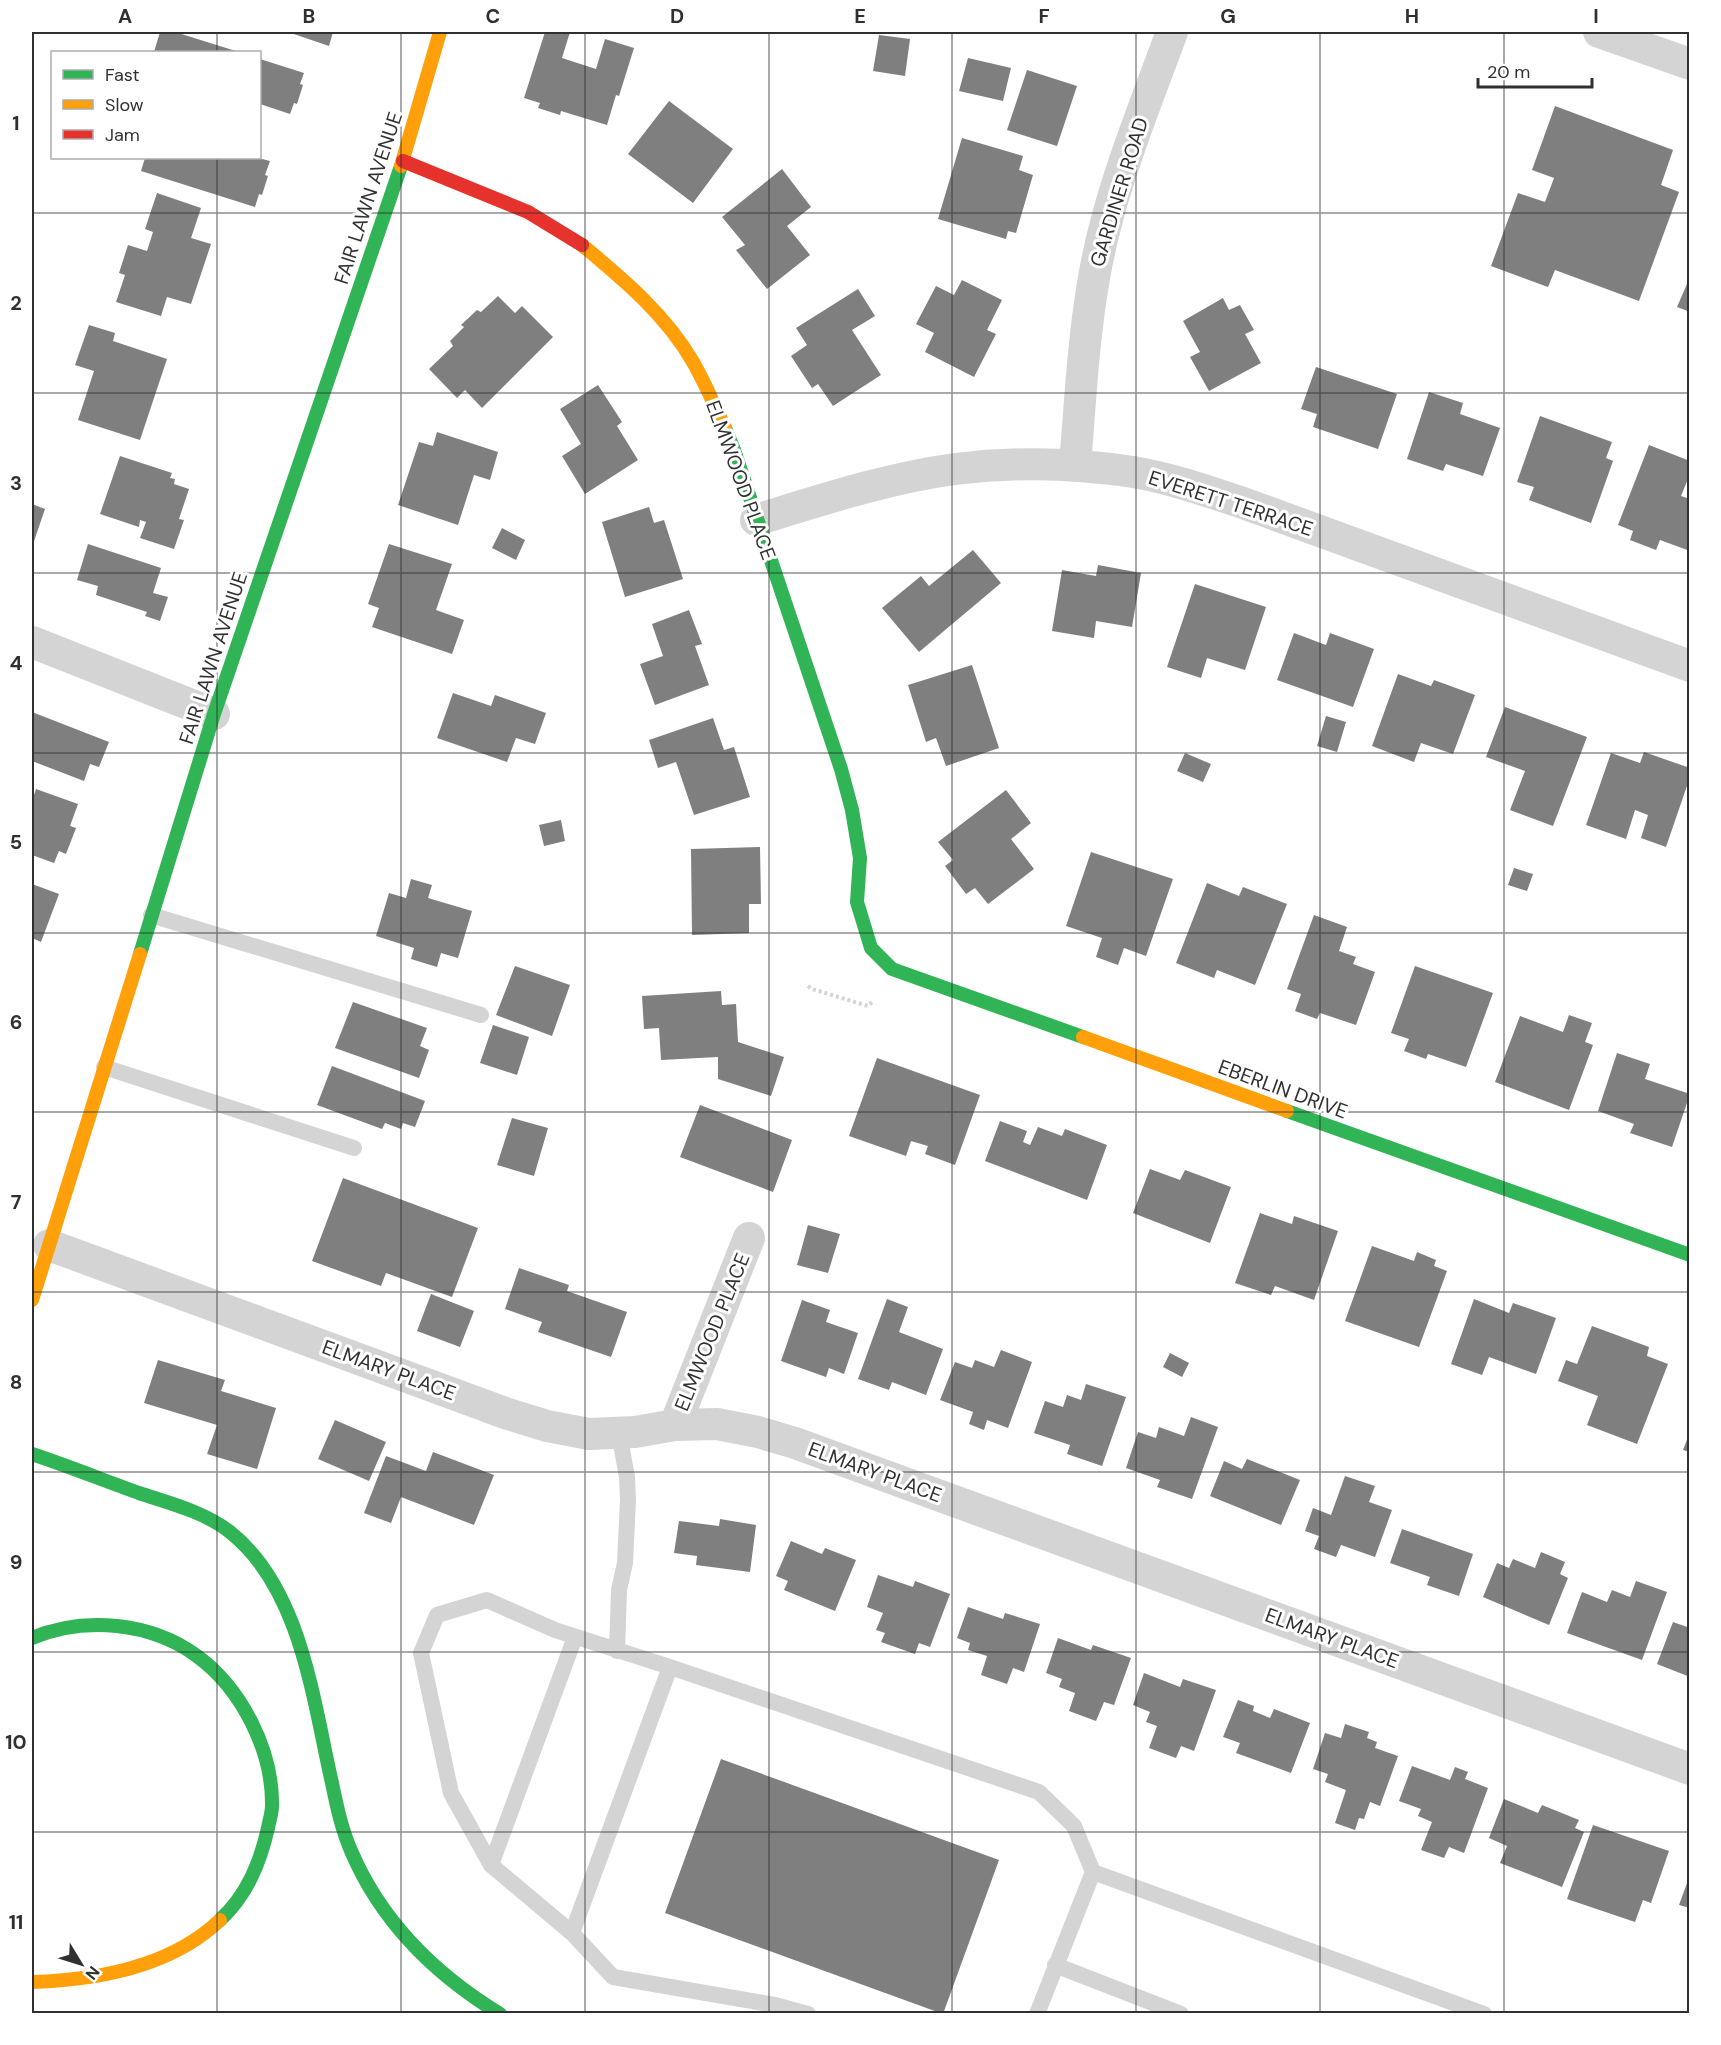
<svg xmlns="http://www.w3.org/2000/svg" width="1721" height="2045" font-family="'DM Sans',sans-serif">
<rect width="100%" height="100%" fill="#fff"/>
<path fill="#7f7f7f" d="M160 32H175L239 52H154Z
M288 32H333L329 46Z
M545 32H570L562 58 596 69 605 39 634 48 619 96 616 95 607 125 561 111 560 115 538 108 540 103 524 98Z
M879 35 910 39 905 76 873 71Z
M968 58 1011 68 1003 101 959 91Z
M260 59 304 73 300 84 303 85 297 104 294 103 290 114 260 104Z
M1027 70 1077 86 1057 146 1007 130Z
M669 101 733 149 693 203 628 154Z
M1555 106 1673 150 1661 185 1679 192 1639 301 1555 270 1548 287 1491 266 1518 193 1545 202 1554 178 1532 170Z
M962 138 1023 156 1019 170 1033 175 1016 233 1008 231 1006 239 938 219Z
M145 158H258L270 161 265 175 268 176 262 195 259 194 255 207 141 171Z
M782 169 811 207 787 226 810 255 767 289 736 250 745 245 722 217Z
M157 193 201 208 191 238 211 244 191 304 167 297 161 316 116 302 125 275 119 273 128 245 147 251 153 232 145 229Z
M1690 277V312L1677 307Z
M962 280 1002 300 987 330 996 334 974 377 925 352 934 333 916 324 936 286 954 295Z
M858 289 875 316 852 330 881 375 833 406 818 384 812 388 791 356 807 345 796 328Z
M498 296 515 313 522 306 553 337 482 408 465 390 457 398 429 369 453 346 450 341 464 327 461 325 477 310 481 312Z
M1223 298 1229 310 1240 305 1254 330 1245 334 1261 363 1209 391 1190 357 1200 352 1183 321Z
M89 325 115 333 113 341 167 359 140 440 78 420 94 371 75 365Z
M1316 367 1397 394 1378 449 1313 427 1317 414 1301 409Z
M598 385 622 422 617 426 638 460 585 494 562 456 581 444 560 409Z
M1429 392 1463 403 1460 414 1500 428 1483 476 1446 464 1443 471 1407 459Z
M1540 416 1612 442 1606 458 1613 461 1591 523 1529 500 1534 487 1517 482Z
M437 432 498 452 490 480 474 475 458 525 398 505 419 442 433 446Z
M1649 445 1690 461V474L1681 496 1690 499V551L1660 540 1656 550 1630 540 1633 531 1618 525Z
M120 456 172 473 170 478 175 479 174 484 189 489 179 519 184 520 174 549 140 538 146 522 140 520 139 527 100 514Z
M32 504 45 509 32 547Z
M649 507 654 523 664 520 683 579 625 597 602 522Z
M502 528 525 540 516 560 492 548Z
M88 544 161 568 153 593 168 597 160 621 145 616 147 612 96 595 98 586 77 580Z
M389 544 452 564 436 610 464 620 452 654 372 627 379 608 368 604Z
M973 550 1001 583 919 652 882 608 921 576 929 586Z
M1098 565 1141 573 1132 627 1096 621 1094 638 1052 631 1062 570 1096 576Z
M1195 584 1266 607 1245 670 1207 658 1201 678 1167 667Z
M689 610 702 644 695 646 709 685 655 705 640 664 663 656 652 624Z
M1294 633 1326 645 1330 633 1374 649 1353 707 1277 680Z
M972 665 999 748 946 766 936 738 926 742 908 685Z
M1398 674 1431 686 1434 680 1475 695 1453 754 1421 743 1414 762 1372 746Z
M453 693 491 706 495 695 546 713 535 744 516 738 507 762 437 738Z
M1505 707 1587 737 1553 826 1510 810 1525 771 1486 757Z
M32 712 109 742 99 767 90 764 84 781 32 761Z
M1326 716 1346 722 1337 752 1317 746Z
M713 718 724 750 734 747 750 797 694 815 676 762 658 768 649 740Z
M1644 752 1690 768V777L1666 847 1641 838 1648 815 1635 810 1626 839 1586 825 1611 753 1640 763Z
M1185 753 1211 764 1203 782 1177 771Z
M36 789 78 804 70 826 76 828 66 854 59 851 54 863 32 855V801Z
M1006 790 1031 823 1011 839 1034 869 988 904 975 888 966 894 945 866 953 860 938 842Z
M561 820 565 841 544 846 539 825Z
M760 847 761 904H749V933L692 935 691 849Z
M1091 852 1173 879 1146 956 1124 948 1118 965 1096 957 1102 938 1066 926Z
M1514 868 1533 874 1527 891 1508 885Z
M411 879 432 885 428 898 472 911 458 958 441 953 437 967 411 959 414 948 376 936 389 893 406 898Z
M1207 883 1239 896 1243 887 1287 904 1255 985 1217 970 1214 978 1176 963Z
M32 884 59 894 41 942 32 938Z
M1314 915 1347 927 1339 951 1356 957 1353 964 1375 972 1356 1025 1320 1013 1317 1019 1295 1011 1301 994 1287 989Z
M515 966 570 985 552 1036 496 1015Z
M1415 966 1493 993 1466 1067 1428 1054 1426 1059 1404 1051 1409 1039 1391 1033Z
M721 991 722 1005 736 1004 738 1042 784 1057 771 1096 718 1079V1057L661 1060 659 1028 644 1029 642 996Z
M353 1002 427 1028 420 1046 429 1050 419 1078 335 1048Z
M1569 1015 1592 1023 1585 1042 1593 1045 1569 1110 1495 1082 1520 1016 1563 1032Z
M493 1025 529 1037 517 1075 480 1063Z
M1617 1053 1650 1064 1645 1079 1690 1094 1672 1147 1630 1133 1634 1124 1598 1111Z
M877 1058 980 1095 955 1165 925 1154 928 1146 911 1141 906 1156 849 1136Z
M332 1066 425 1101 415 1127 403 1123 401 1129 385 1123 382 1129 317 1105Z
M700 1105 792 1140 773 1192 680 1157Z
M512 1118 548 1128 534 1176 497 1165Z
M1000 1121 1027 1131 1023 1142 1030 1145 1038 1127 1062 1136 1065 1129 1107 1145 1087 1200 985 1161Z
M1150 1169 1180 1180 1185 1170 1231 1187 1210 1243 1133 1213Z
M343 1178 478 1228 452 1297 386 1273 381 1286 312 1261Z
M1260 1213 1292 1224 1294 1216 1338 1231 1314 1300 1275 1286 1271 1295 1235 1283Z
M808 1225 840 1234 828 1273 797 1265Z
M1372 1246 1414 1261 1417 1252 1436 1260 1434 1266 1447 1271 1419 1347 1345 1321Z
M519 1268 569 1285 567 1291 627 1312 611 1357 538 1332 542 1322 505 1309Z
M431 1294 474 1311 460 1347 417 1331Z
M887 1299 908 1307 899 1332 943 1349 926 1395 892 1382 889 1390 858 1379Z
M1474 1299 1509 1313 1513 1303 1556 1318 1536 1374 1489 1357 1482 1375 1451 1364Z
M802 1300 830 1310 826 1322 858 1333 844 1374 829 1368 826 1377 781 1361Z
M1592 1326 1649 1347 1647 1356 1668 1364 1637 1444 1587 1425 1598 1396 1558 1381 1566 1360 1577 1364Z
M1001 1350 1032 1362 1008 1428 987 1420 984 1430 969 1424 973 1412 940 1400 955 1362 972 1368 975 1360 994 1367Z
M1170 1353 1189 1363 1182 1377 1163 1367Z
M158 1360 225 1380 221 1391 276 1408 257 1469 207 1454 217 1425 144 1403Z
M1086 1384 1126 1397 1102 1466 1067 1454 1070 1445 1034 1433 1045 1401 1063 1407 1067 1395 1081 1400Z
M1191 1417 1218 1427 1192 1499 1157 1487 1160 1480 1126 1468 1138 1432 1156 1438 1159 1427 1184 1436Z
M335 1420 386 1442 369 1481 318 1459Z
M1690 1432V1452L1683 1450Z
M433 1452 494 1475 474 1525 401 1497 391 1523 364 1513 386 1456 426 1471Z
M1247 1459 1300 1480 1281 1525 1210 1496 1224 1461 1242 1469Z
M1345 1476 1375 1486 1369 1502 1392 1510 1375 1557 1341 1545 1336 1557 1314 1549 1319 1536 1305 1531 1313 1508 1331 1515Z
M720 1519 756 1525 750 1572 696 1565 697 1556 674 1553 679 1521 719 1526Z
M1402 1529 1473 1554 1459 1596 1427 1585 1430 1577 1390 1563Z
M791 1541 822 1554 825 1548 856 1560 835 1611 784 1590 788 1581 776 1576Z
M1541 1552 1565 1562 1560 1574 1568 1578 1549 1625 1483 1597 1497 1563 1509 1568 1513 1559 1535 1568Z
M878 1575 913 1587 915 1581 950 1594 930 1647 919 1643 915 1654 881 1642 885 1633 876 1630 883 1613 867 1607Z
M1636 1581 1667 1592 1642 1660 1567 1633 1582 1592 1607 1602 1612 1590 1630 1597Z
M968 1607 1003 1619 1005 1613 1040 1624 1024 1672 1013 1668 1007 1684 981 1675 987 1656 968 1650 970 1643 957 1638Z
M1673 1622 1690 1628V1677L1657 1664Z
M1058 1638 1091 1650 1093 1645 1131 1658 1114 1705 1104 1702 1096 1721 1069 1711 1075 1693 1059 1687 1062 1679 1046 1673Z
M1144 1673 1180 1687 1183 1679 1216 1690 1194 1751 1181 1746 1176 1758 1149 1748 1157 1726 1146 1722 1150 1712 1133 1705Z
M1238 1700 1254 1706 1253 1711 1270 1718 1274 1709 1310 1723 1291 1773 1236 1753 1240 1743 1223 1737Z
M1345 1724 1369 1732 1367 1738 1377 1742 1375 1748 1398 1756 1380 1806 1370 1802 1364 1819 1359 1818 1355 1830 1335 1823 1346 1790 1325 1782 1328 1774 1313 1769 1325 1733 1341 1738Z
M721 1759 999 1860 943 2014 665 1913Z
M1412 1766 1450 1780 1455 1767 1468 1772 1465 1779 1488 1788 1464 1853 1449 1847 1444 1858 1421 1850 1432 1822 1418 1816 1421 1809 1399 1801Z
M1504 1799 1538 1813 1542 1805 1579 1820 1575 1828 1584 1832 1562 1887 1500 1863 1507 1846 1489 1838Z
M1593 1825 1669 1851 1651 1903 1643 1900 1635 1922 1567 1899Z
M1690 1875V1908L1679 1905Z"/>
<g fill="none" stroke-linecap="round" stroke-linejoin="round">
<path stroke="#d4d4d4" stroke-width="4" stroke-dasharray="3 3" stroke-linecap="butt" d="M808 986 812 989 868 1006 874 1000"/>
<path stroke="#d4d4d4" stroke-width="16" d="M151 915 481 1015
M104 1067 354 1148
M487 1600 555 1630 670 1667 572 1933 491 1865 451 1793 421 1653 437 1615Z
M617 1651 619 1590 625 1563 628 1500 627 1477 619 1433
M670 1667 1039 1792 1074 1826 1093 1872
M491 1865 575 1637
M572 1933 613 1977 775 2005 808 2014
M1055 1965 1181 2014
M1037 2014 1093 1872 1484 2014"/>
<path stroke="#d4d4d4" stroke-width="32" d="M1599 32 1690 64
M1075 465C1080 405 1083 343 1093 284 1107 196 1142 114 1172 32
M756 520C821 500 888 478 955 469 1012 462 1076 463 1133 472 1170 478 1207 491 1243 503L1690 666
M32 642 214 714
M49 1245 505 1413 547 1426 589 1434 635 1432 675 1425 717 1424 758 1432 795 1443 1690 1769
M675 1425 749 1238"/>
<path stroke="#30b455" stroke-width="14" d="M725 428 734 450 841 769 852 810 860 858 857 902 871 948 892 969 1083 1037
M140 954 214 714 401 166
M1287 1111 1690 1255
M32 1454C68 1466 103 1480 139 1493 169 1503 205 1512 230 1532 301 1588 313 1700 332 1783 337 1807 342 1831 352 1853 382 1922 436 1975 500 2014
M32 1638C84 1616 151 1622 197 1656 242 1689 273 1751 272 1806 272 1814 269 1821 268 1828 260 1863 247 1895 220 1920"/>
<path stroke="#ff9f0a" stroke-width="14" d="M401 166 440 32
M582 245C623 279 666 315 693 362 705 383 715 406 725 428
M1083 1037 1287 1111
M32 1300 140 954
M32 1982C98 1980 171 1967 220 1920"/>
<path stroke="#e5322d" stroke-width="14" d="M403 161 528 212 582 245"/>
</g>
<path fill="none" stroke="#303030" stroke-width="1.5" stroke-opacity="0.55" d="M217 32V52M401 32V2014M585 32V2014M769 32V2014M952 32V2014M1136 32V2014M1320 32V2014M1504 32V2014M217 158V2014M32 213H1690M32 393H1690M32 573H1690M32 753H1690M32 933H1690M32 1112H1690M32 1292H1690M32 1472H1690M32 1652H1690M32 1832H1690"/>
<g text-anchor="middle" dominant-baseline="central" stroke-width="6" stroke-linejoin="round" paint-order="stroke">
<g font-size="20" fill="#303030" stroke="#fff">
<text transform="translate(1119 192) rotate(-73)">GARDINER ROAD</text>
<text transform="translate(368 198) rotate(-72)">FAIR LAWN AVENUE</text>
<text transform="translate(741 480) rotate(70)">ELMWOOD PLACE</text>
<text transform="translate(1231 503) rotate(18)">EVERETT TERRACE</text>
<text transform="translate(213 658) rotate(-72)">FAIR LAWN AVENUE</text>
<text transform="translate(1283 1089) rotate(20)">EBERLIN DRIVE</text>
<text transform="translate(712 1332) rotate(-68)">ELMWOOD PLACE</text>
<text transform="translate(389 1370) rotate(20)">ELMARY PLACE</text>
<text transform="translate(875 1472) rotate(20)">ELMARY PLACE</text>
<text transform="translate(1332 1638) rotate(20)">ELMARY PLACE</text>
</g>
</g>
<rect width="1721" height="2045" fill="none" stroke="#ffffff" stroke-width="66"/>
<rect x="51" y="51" width="210" height="108" fill="#ffffff" stroke="#acacac" stroke-width="1.5"/>
<rect x="63" y="70" width="30" height="9" fill="#30b455" stroke="#acacac" stroke-width="1.5"/>
<text x="105" y="81" font-size="18" fill="#303030">Fast</text>
<rect x="63" y="100" width="30" height="9" fill="#ff9f0a" stroke="#acacac" stroke-width="1.5"/>
<text x="105" y="111" font-size="18" fill="#303030">Slow</text>
<rect x="63" y="130" width="30" height="9" fill="#e5322d" stroke="#acacac" stroke-width="1.5"/>
<text x="105" y="141" font-size="18" fill="#303030">Jam</text>
<g transform="translate(81 1964) rotate(128)" stroke="#ffffff" stroke-width="4.5" paint-order="stroke">
<path d="M0-4.5L10 22L0 15L-10 22Z" fill="#303030"/>
<text y="-9" font-size="16" font-weight="bold" text-anchor="middle" fill="#303030">N</text>
</g>
<path d="M1478 78v9h114v-9" fill="none" stroke="#303030" stroke-width="3"/>
<text x="1487" y="78" font-size="18" fill="#303030" stroke="#ffffff" stroke-width="4.5" paint-order="stroke">20 m</text>
<rect x="33" y="33" width="1655" height="1979" fill="none" stroke="#303030" stroke-width="2"/>
<g font-size="20" text-anchor="middle" font-weight="bold" fill="#303030">
<text x="125" y="23">A</text>
<text x="309" y="23">B</text>
<text x="493" y="23">C</text>
<text x="677" y="23">D</text>
<text x="860" y="23">E</text>
<text x="1044" y="23">F</text>
<text x="1228" y="23">G</text>
<text x="1412" y="23">H</text>
<text x="1596" y="23">I</text>
<text x="16" y="130">1</text>
<text x="16" y="310">2</text>
<text x="16" y="490">3</text>
<text x="16" y="670">4</text>
<text x="16" y="849">5</text>
<text x="16" y="1029">6</text>
<text x="16" y="1209">7</text>
<text x="16" y="1389">8</text>
<text x="16" y="1569">9</text>
<text x="16" y="1749">10</text>
<text x="16" y="1929">11</text>
</g>
</svg>
